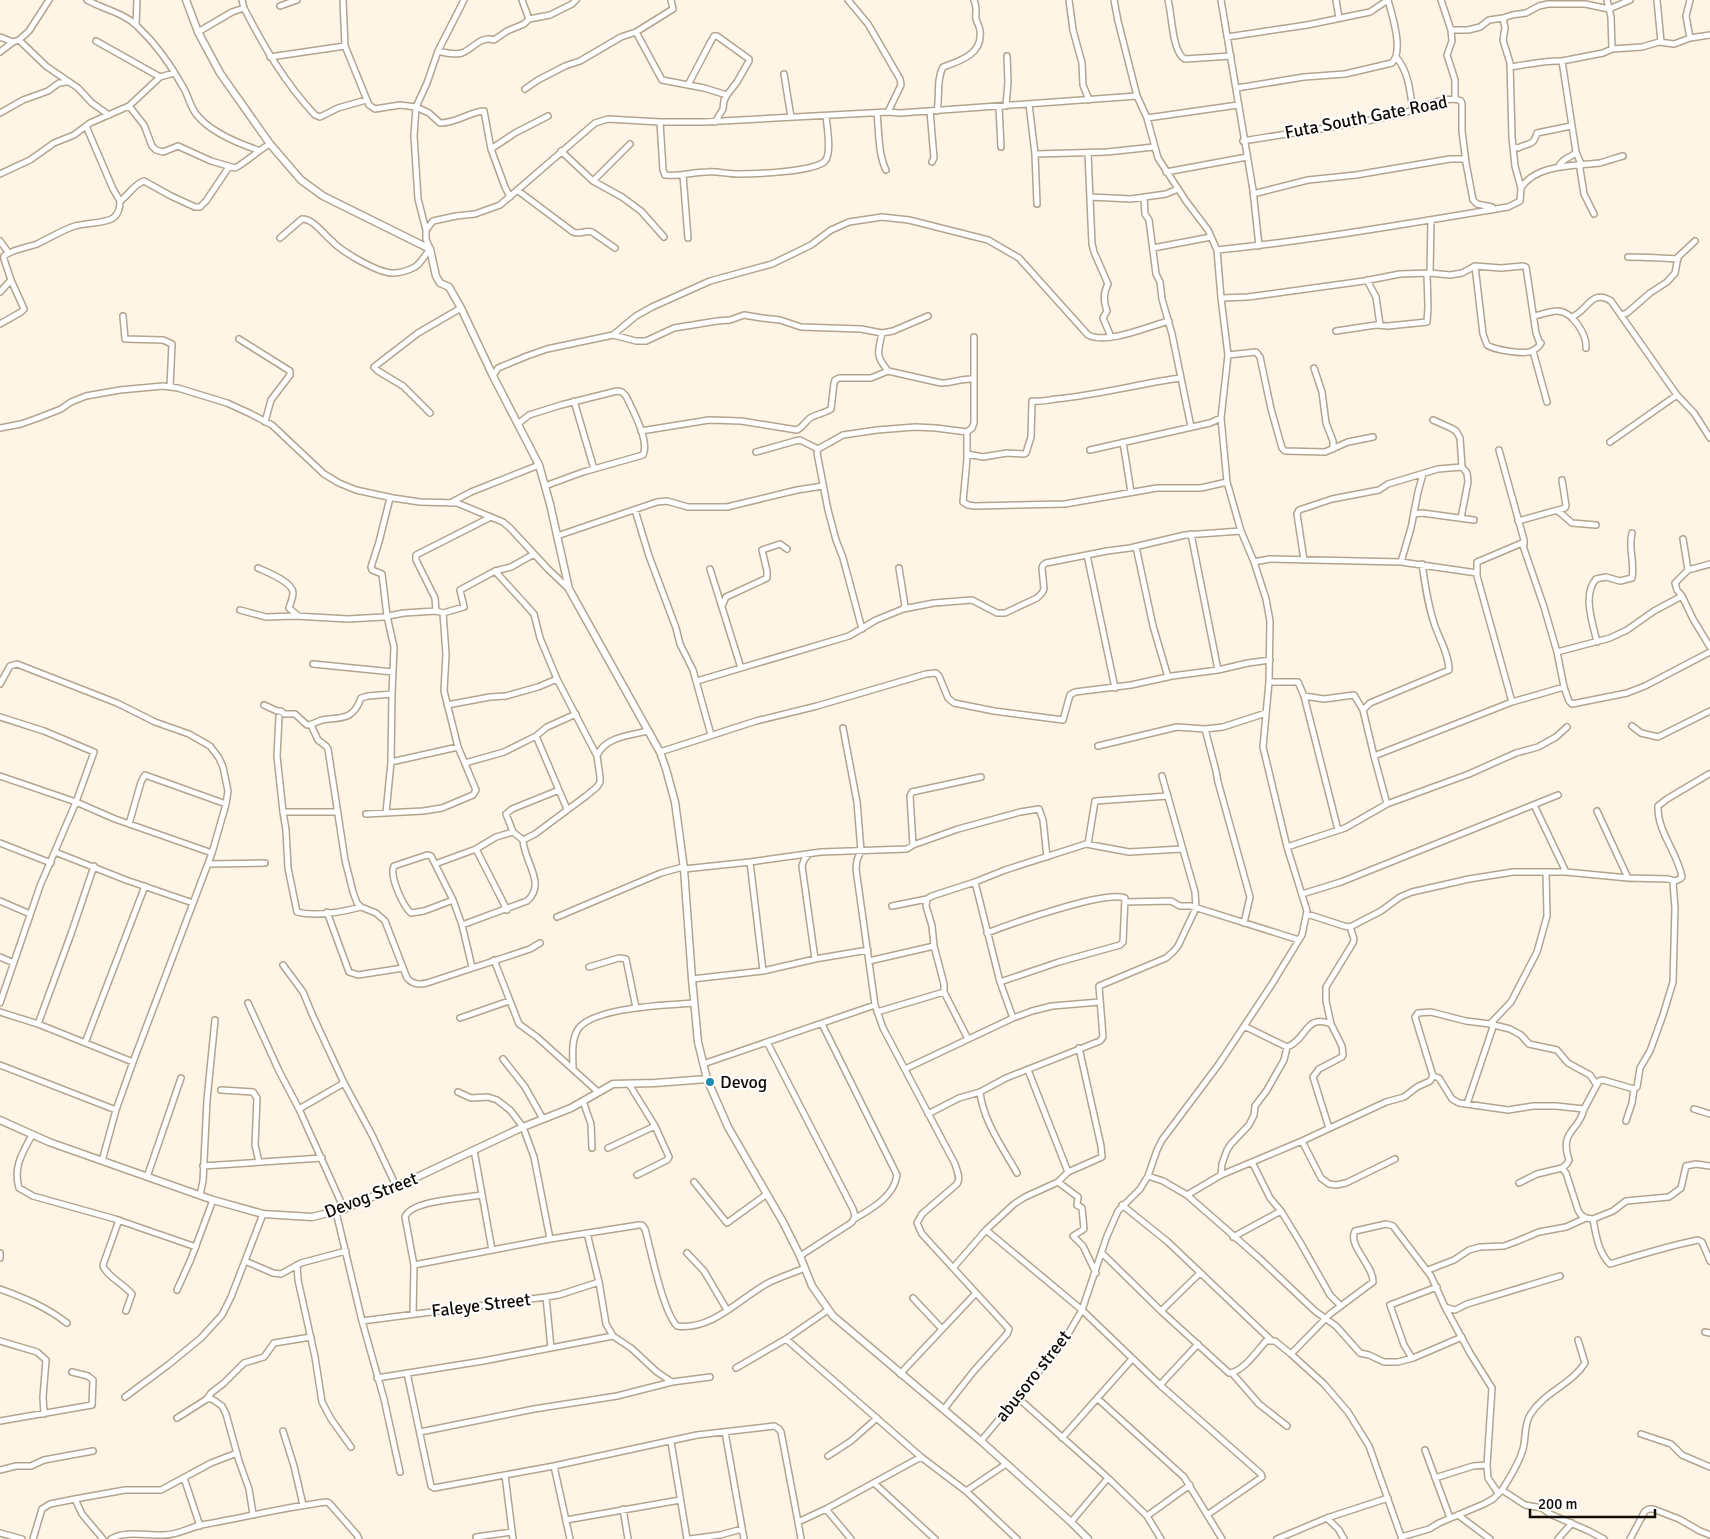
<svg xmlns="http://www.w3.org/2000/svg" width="1710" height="1539" font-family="Signika,sans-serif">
<rect width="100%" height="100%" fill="#fff5e7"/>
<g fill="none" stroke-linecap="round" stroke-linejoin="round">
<defs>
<path id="minor" d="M87 0C103 9 124 13 137 26 155 43 171 65 183 87 188 95 190 106 196 114 210 132 237 143 258 150
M242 0 244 8
M343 0 345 46 369 105 375 109 400 105 416 107 429 113 440 123C457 123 469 112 484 111L491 149 505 187 510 197
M522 0 529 19
M848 0 868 24 900 79 901 85 888 112
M1069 0 1073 30 1082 63 1083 85 1089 100
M1114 0 1118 21 1137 96
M1168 0C1172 14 1172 53 1185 59L1231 56
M1221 0 1253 190 1259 246
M1336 0 1339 18
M1441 0 1451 30 1452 41 1447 55 1455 80V99
M1607 0 1611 17 1612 49
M1657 0 1661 42
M280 6 297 0
M136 25 137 0
M1451 30H1468L1480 27 1489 20 1503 18
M198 32 232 12 244 8C264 47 285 83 315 115L320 117 338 108 366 100
M636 32 662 80 704 88 727 95
M0 37 13 42
M1227 37 1307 25 1370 12 1388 0
M1690 38 1686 16 1690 0
M19 40 46 66 78 88 92 103 109 115
M96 41 160 77
M438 51C446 53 454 55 462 53 473 49 481 35 494 40L507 31 524 24 529 19 550 15 572 4 576 0
M0 52 13 42 19 40 29 31 49 0
M270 57 345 46
M1396 57C1409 72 1410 92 1413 111
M1562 61 1603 53 1612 49 1642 47 1659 42 1674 44 1690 38 1710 35
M1510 67C1527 65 1544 60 1562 61L1576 152 1581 164 1580 169 1584 194 1594 214
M784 74 791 117
M688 85 710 43 714 36H717L749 59V61L737 82 727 95 724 101
M1237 88 1304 77 1345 74 1392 63C1404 51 1392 15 1388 0
M525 89 538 80 565 66 580 61 621 37 636 32 673 9 671 0
M1029 104 1035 154 1037 204
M129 106 144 125 152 146 156 150 163 152 178 146 211 161 235 168C248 161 257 151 270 144
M1006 106 1008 82 1007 56
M999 107 1001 147
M930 111 934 158 932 162
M937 111C940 96 936 80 943 67 960 61 983 54 980 31 980 27 977 23 976 19 975 11 978 10 974 0
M0 113 23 100 48 91 59 83 67 82
M877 113C879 131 878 154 886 170
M1147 118 1238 105
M660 122 663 170 665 175C679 177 692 172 707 172 717 171 727 174 738 174 753 174 815 172 825 161 832 153 827 127 826 116
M715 122 723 109 724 100
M86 126 113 189 120 201
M1243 141C1296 132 1351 126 1403 113 1418 110 1448 94 1461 101L1462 104V131L1466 163 1473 200 1477 204 1492 207
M1513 146 1518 148C1529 142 1533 147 1537 133L1571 126
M491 149 515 133 548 116
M561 151 593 181 622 197 641 211 664 237
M1088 153 1092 244 1094 252 1108 284C1103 293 1103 301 1107 311L1103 318 1111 337
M1035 154 1107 152 1154 147
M1559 166C1564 156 1571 159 1576 152
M1166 172 1247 157
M0 174 30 160 54 143 74 135 90 123 129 106 160 77 174 73
M683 175 688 238
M593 181 630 144
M1521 188C1536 164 1575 166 1600 163 1607 161 1615 158 1623 156
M517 190 573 232C580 235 585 230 592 232L615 248
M1253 194 1308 180 1356 175 1450 159H1465
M1090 197 1131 199 1166 194 1178 189
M1144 197 1145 214 1149 220 1156 274 1160 282 1162 299 1172 334 1191 427
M426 230 418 199 414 136 416 107 427 83 438 51 464 0
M280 238 302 219C314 219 323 234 332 241 342 252 378 273 393 273 399 273 409 270 415 267 421 263 425 255 430 249L426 239V230L433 221 456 216 475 214 500 205 595 123 608 119 660 122H704L888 112 900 113 1137 96 1147 118 1158 158 1186 201 1208 230 1217 250 1221 298 1228 355 1221 418 1227 482 1241 531 1254 562 1266 599 1270 621 1269 682 1263 747 1287 847 1307 911 1302 935 1272 984 1219 1064 1162 1140 1157 1150 1148 1176 1140 1189 1118 1211 1107 1236 1082 1310 1068 1334 1056 1351 981 1441
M0 241 8 252
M1153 248 1211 237
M1217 250C1314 240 1412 223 1508 207L1520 201 1521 188 1515 166 1512 137 1510 63 1503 40 1505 28 1503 18 1512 15 1526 13 1539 6 1548 4H1585L1609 9 1630 0
M1628 257C1644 257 1661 258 1678 259
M1430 273 1431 220
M1367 280 1376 297 1380 325
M0 292 11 280
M1221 298 1248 297 1364 281 1400 274 1430 273 1450 275 1462 273 1475 266 1501 268 1523 266 1526 267 1536 333 1540 344 1541 343C1539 347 1536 349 1532 351 1524 355 1495 350 1487 345L1483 334 1475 266
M1621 315 1627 313 1650 293 1667 282 1675 273 1678 257 1695 241
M123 316 125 339 163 340 172 344 170 387
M1534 316C1541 315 1550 311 1557 311 1572 311 1587 334 1586 348
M1571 317C1587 313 1590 288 1611 301L1660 371 1677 395 1694 413 1710 438
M0 324 21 312 24 309 11 280 4 259V256C13 249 26 248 37 244 50 238 62 230 75 226 85 223 107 223 113 218 119 214 120 208 120 201 129 195 134 184 144 181L171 196 195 207H200L206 201 229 167
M1336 331 1376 325 1388 326 1427 322 1428 307 1427 274
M882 333C878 353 875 355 888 371
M613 335 636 341H646L674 328 717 321 730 320 744 315 762 318 780 320 801 327 861 329 882 333 893 331 928 316
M974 337V423L972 428 967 432V459L963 502 968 505 975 506 1065 504 1157 488H1201L1227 482
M239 339 290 371V375L271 400 265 422
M1533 351 1547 402
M1228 355 1256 352 1260 357 1271 409 1282 448 1285 451 1325 452 1348 442 1373 437
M1314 368 1322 392 1326 423 1333 441V449
M493 376 498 368 527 356 547 349 613 335 636 316 652 307 710 281 772 264 811 245 831 230 849 222 882 217 909 220 988 240 1019 258 1088 335C1107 345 1149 326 1169 321
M574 401 594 469
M430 413 403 386 378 371 374 367 418 333 461 308
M1433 420 1451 428 1456 431 1460 438 1462 467 1467 473 1468 482 1461 518
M518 424 529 415 561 405 617 391 622 392 626 396C632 409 650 441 643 455L583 472 545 486
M0 428 21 424 38 418 61 409 71 402 86 396 120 390 163 386 178 388 227 403 249 413 272 425 324 474 339 483 356 490 393 498 420 502 457 503 503 522 510 528 548 569 569 589
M641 431 709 420 741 421 797 430C803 427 805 422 810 418 817 414 825 413 831 409L834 383 835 380 839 378H871L888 371 941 383C953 383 962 378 973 379
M1123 442 1131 492
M1610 442 1677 395
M1090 450 1210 423 1221 418
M1499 450 1524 540V544L1522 543 1544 607 1557 652 1564 687 1569 701 1572 704 1627 693 1645 686 1710 652
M756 452 795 441 800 440 818 449
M967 454 983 457 1007 453 1024 454 1026 453 1031 437 1032 401C1041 402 1048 400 1056 399 1098 395 1138 384 1180 378
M452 502 471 492 539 465
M635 510 649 556 676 628 680 644 693 670 711 735
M1558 511 1572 523 1596 525
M1414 514 1422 513 1474 520
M1518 521 1565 508 1566 506 1562 480
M1191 534 1218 670
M557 536 657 502 667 501 688 507H727L797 490 823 486
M1683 539 1688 570
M1136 547 1153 626 1168 677
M1087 555 1115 688
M1304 560 1297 514 1299 510 1332 499 1379 490 1388 484 1438 469 1462 467
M1254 562 1270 559 1401 562 1477 573
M1401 562 1411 528 1418 492 1423 474
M1710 564 1688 570 1675 583 1677 590 1682 596 1693 619 1710 647
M258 568C267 572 293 582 293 593 293 598 290 604 289 608L297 615
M899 568 905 606 903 609
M710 569 741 668
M495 571 534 614 540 638 557 679 597 756 600 777V782L597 787 586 796 535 834 523 840
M722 606 726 597 767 578V571L762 550 780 544 787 549
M240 610 266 617 295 616 348 619 383 617 404 613 436 611 443 613 464 607 460 590 495 571 511 567 534 554
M436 611 435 598 416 560V555L491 517
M862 629 843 558 836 540 828 510 817 453 818 449 843 435 877 430 915 427 936 428 967 432
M1597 642C1593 624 1582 595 1596 579L1606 577 1620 581 1632 578C1635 563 1628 548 1632 533
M1557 652 1610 638 1627 630 1654 611 1682 596
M313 664 393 672
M697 681 849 636 876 620 903 609 934 603 972 600 997 613H1005L1037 598 1042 593 1044 589 1042 568 1043 565 1046 563 1107 551 1130 548 1185 535 1241 531
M1269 682H1298L1304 696 1338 830
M0 684 10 666 17 664 117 703 155 722 189 734 210 746 219 758 223 767 228 791 226 804 212 853 133 1062 116 1110 102 1161
M1304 696 1324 699 1354 695 1363 710 1374 756
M1512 702 1477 576V562L1482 560 1522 543
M264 705 277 711H281L284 714H295L307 725C313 725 317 721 322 720 341 717 353 721 361 698L368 696 392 694
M447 705 490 697 506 696 538 687 557 679
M1363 710 1370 703 1449 670C1449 655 1440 640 1435 626 1428 606 1425 585 1422 564
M0 717 44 731 94 752 76 802 40 886 0 1003
M279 717 277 756 283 812 286 830 288 868 297 912C316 917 342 912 361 907
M311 725 318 740 326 746 328 749 345 860 353 892 357 903 361 907 376 913 385 921 407 978C412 984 419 985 427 983L530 949 540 943
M1632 726 1641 733 1658 737 1710 711
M843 728 857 802 861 851 857 860 856 869 875 1005 883 1028 955 1164C957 1171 961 1178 957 1184L922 1214 917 1223 922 1234 1009 1329 1007 1334 973 1372 944 1409
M1205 729 1216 771 1218 782 1250 897 1244 923
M536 736 567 809
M1098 746 1177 727 1205 729 1223 727 1266 713
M660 752 756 721 817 706 926 674 936 673 939 676 948 698 954 703 994 711 1063 720 1070 695 1075 692 1131 685 1172 676 1218 670 1248 663 1270 660
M597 756C604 737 631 735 648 731
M391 762 458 747
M465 763 504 752 536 736 547 727 576 714
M0 776 76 802 115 819 212 853
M1387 804 1469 774 1516 753 1538 747 1556 737 1567 727
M1534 805 1566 872
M1597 811 1628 878
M283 812H337
M386 813 391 762 392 694 394 647 387 616 382 574 372 570 371 567 379 542 390 498
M366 814 423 811 442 808 473 795 476 790 458 747 444 691 446 654 443 613
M129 824 141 782 145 775 226 804
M523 840 513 832 506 814 512 809 559 790
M0 843 51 863
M1088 844 1095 801 1168 796
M913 845 910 796 912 792 981 777
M1287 847 1345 828 1387 804 1374 756 1512 702 1564 687
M476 849 507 910
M55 852 126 880 193 903
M809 854 804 860 802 866 815 959
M750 862 763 971
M208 864 265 863
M435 864 476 849 496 837 513 832
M684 869 750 862 821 852 907 849 913 845 958 829 1020 812 1039 809 1043 820 1047 857
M975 882 1000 982 1013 1018
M1302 894 1341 882 1558 795
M927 899 926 906 932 926 934 946 944 984V992L968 1039
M453 900 424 911 411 913C403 906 389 876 394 866L427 855 431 856 453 900 462 925 472 967
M0 901 30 914
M1125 902 1171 901 1180 906H1191L1299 940
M892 906 927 899 932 896 975 882 1005 870 1086 844 1129 852 1182 849
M327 912 349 972 358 975 403 968
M1307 914 1344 926 1350 927 1381 911 1400 897 1412 892 1469 879 1513 872H1566L1628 878 1668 879 1675 881 1680 879 1682 877C1678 853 1657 832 1658 806L1667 799 1709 774
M557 917 661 873 683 867
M462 925 527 901C547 884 524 862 523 840
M987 933C1010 924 1106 890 1125 898L1123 942 1120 945 1059 962 1000 982
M0 957 14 963
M494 960 519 1024 537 1037 597 1091
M869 961 934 946
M283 965 303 992 312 1014 344 1083 299 1109
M589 967 619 958 626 959 636 1008
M692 979 763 971 815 959 868 950
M248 1003 279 1071 299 1109 344 1209
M0 1012 38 1024 133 1062
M877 1012 944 992
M460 1018 509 1001
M38 1024 71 934 94 866
M822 1024 897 1175C894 1197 871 1209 854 1219
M1490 1024 1511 1002 1537 952 1547 916 1546 872
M1244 1026 1287 1047
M767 1042 853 1209C855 1215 856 1218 851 1223L800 1256
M85 1043 145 886
M1287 1047C1307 1040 1305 1013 1331 1024
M503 1059 525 1087 543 1119
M703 1064 875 1005
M0 1065 116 1110
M573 1069C573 1057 571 1042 577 1031 589 1007 668 1005 694 1003
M905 1069 1013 1018 1032 1011 1052 1006 1100 1002
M1028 1070 1068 1172
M344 1083 372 1135 396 1186
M629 1084 655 1126 669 1157 667 1160 637 1175
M1596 1084 1590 1075 1568 1063 1557 1050 1529 1044 1521 1035 1510 1029 1490 1024 1466 1021 1431 1012 1418 1013 1415 1017 1433 1076 1439 1078 1452 1099 1459 1103 1508 1110 1533 1106H1556L1584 1109 1599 1081 1603 1080 1634 1089
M221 1090 253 1092 257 1098 255 1145 259 1162
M458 1092 471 1098 488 1097 497 1100 510 1110 523 1127 534 1157 550 1239
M980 1092C983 1121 1003 1148 1017 1173
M583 1101 591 1124 592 1148
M1467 1104 1494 1024
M1694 1109 1710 1114
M928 1114 959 1098 980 1092 1006 1078 1100 1041 1103 1037 1099 986 1166 958 1173 952 1178 946 1196 908 1195 892 1162 776
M1626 1121 1632 1103 1634 1089 1637 1087 1640 1068 1650 1051 1663 1015 1673 982 1675 908 1673 883 1675 881
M1329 1128 1313 1077 1319 1069 1342 1057 1343 1055 1342 1046 1331 1024 1326 1001V987L1353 943 1354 939 1350 927
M32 1135C22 1154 13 1167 19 1188L33 1196 115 1219 196 1247
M1302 1141 1321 1178 1329 1184 1336 1185 1346 1183 1395 1159
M608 1148 655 1126
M474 1150 492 1250
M1252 1162 1270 1198 1281 1211 1300 1242 1330 1295 1340 1305
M203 1166 322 1158
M1562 1168 1567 1164 1569 1160C1559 1130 1579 1132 1584 1109
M1221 1175 1222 1164 1227 1150 1231 1144 1249 1125 1254 1115 1255 1106 1267 1090 1284 1060 1287 1047
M1148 1176 1163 1181 1187 1195 1259 1258 1315 1311 1336 1326 1360 1353 1369 1355 1384 1362H1398L1413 1358 1462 1337
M147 1177 181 1078
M694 1182 727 1223 767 1194
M1058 1182 1078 1197 1077 1205 1082 1208 1084 1229 1073 1236 1083 1246 1096 1273
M1519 1183 1537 1174 1562 1168 1566 1173 1578 1210 1581 1215 1586 1218
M200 1195 203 1181 207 1100 215 1020
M1187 1195 1221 1175 1302 1141 1386 1102 1404 1097 1417 1087 1430 1081 1433 1076
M1122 1205 1168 1242 1271 1340
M336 1212 362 1321 384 1399 400 1472
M1593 1219 1613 1211 1626 1201 1669 1197 1681 1188 1686 1166 1696 1164 1710 1166
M119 1220 103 1265C104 1274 126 1286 132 1294L126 1311
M986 1230 1082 1310 1160 1385 1261 1474 1262 1477 1207 1515
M587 1233 599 1282 606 1324 613 1336 631 1348 657 1372 672 1382 710 1377
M1233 1237 1281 1211
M0 1253V1258
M687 1253 704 1271 727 1310
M1102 1253 1161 1311 1229 1373C1243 1372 1257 1351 1266 1341H1275L1291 1354 1324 1384 1348 1412 1369 1446 1402 1539
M245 1261 273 1273 281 1274 301 1263 346 1251
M297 1265 298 1280 315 1357 322 1402 331 1419 351 1447
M414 1265 550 1239 639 1225H642L645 1229C651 1251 663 1312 677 1326 712 1331 740 1298 768 1283 780 1277 793 1273 805 1268
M953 1268 986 1230 1014 1204 1025 1197 1058 1182 1068 1172 1102 1157 1101 1146 1079 1048
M1428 1270 1454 1260 1469 1250 1480 1247 1504 1246 1515 1242 1539 1232 1566 1227 1586 1218 1593 1219C1596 1235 1598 1252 1610 1264 1639 1255 1668 1246 1698 1240L1702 1242 1710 1261
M0 1289C25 1298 46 1307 67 1323
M177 1290 191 1259 213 1200
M546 1297 551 1348
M913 1298 942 1329
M1445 1307 1455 1310 1467 1304 1560 1276
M1161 1311 1200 1273
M413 1314 414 1265 405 1217C411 1200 466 1198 482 1195
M362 1321 546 1297 559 1295 599 1282
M1705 1332 1710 1333
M786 1339 921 1457 966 1491 1017 1539
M0 1341 37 1352 46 1360 43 1397 44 1414
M1291 1354 1330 1314 1373 1282C1374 1266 1347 1245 1355 1231L1386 1224 1393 1226 1431 1276 1445 1307 1470 1353 1492 1388 1487 1465 1488 1478 1498 1493
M1412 1358 1404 1345 1390 1305 1437 1287
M736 1368 786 1339 828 1310
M407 1373 431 1486 434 1488 554 1466 697 1435 774 1426 779 1429 781 1432 798 1522 826 1509 921 1457
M1232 1373 1259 1404 1287 1426
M900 1374 976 1293
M377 1378 483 1361 613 1336
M1160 1385 1198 1344
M125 1397 168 1365 201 1338 222 1315 231 1297 263 1214
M1017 1397 1108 1478 1147 1516 1161 1539
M207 1399H212L222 1406 226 1414 239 1461 249 1489 253 1514
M1098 1399 1184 1477 1222 1539
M177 1418 207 1399 211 1393 224 1383 244 1363 264 1357 274 1343 311 1337
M0 1421 92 1405 93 1380 88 1376 72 1372
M283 1431 294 1466 303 1505
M420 1432 534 1409 617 1396 672 1382
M725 1432 744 1539
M1641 1434 1671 1444 1682 1455 1710 1467
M1062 1438 1132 1359
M671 1442 687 1539
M1425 1450 1450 1518
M828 1456 851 1441 877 1418
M554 1466 570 1539
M0 1470 16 1466H31L44 1460 93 1451
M505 1475 513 1539
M184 1478 200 1526
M1435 1478 1473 1466 1487 1465
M874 1483 935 1539
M1502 1490C1510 1477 1519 1464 1523 1449 1526 1438 1524 1425 1530 1415 1545 1391 1571 1385 1585 1363L1578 1340
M966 1491 1006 1464
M75 1499 125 1490H161L211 1463 237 1453
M623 1509 628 1539
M826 1509 851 1539
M1458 1515 1490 1539
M1147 1516 1190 1485
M1327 1518 1339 1530 1344 1539
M566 1520 680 1500
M798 1522 801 1539
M1071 1522 1108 1478
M0 1533 22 1539
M476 1537 512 1532
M1401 1537 1429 1529 1439 1523 1484 1504 1493 1499 1502 1490 1525 1505 1542 1508 1550 1514 1589 1531 1604 1539
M33 1539 42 1509 50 1504 75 1499 82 1514 103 1539
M111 1539C125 1530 148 1536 164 1535 177 1535 189 1528 201 1525 243 1518 284 1507 327 1502L329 1503 357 1535 359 1539
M690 1539 720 1535 742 1529
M1277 1539 1327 1518 1388 1498
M1558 1539 1572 1523
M1630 1539 1645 1511 1649 1509H1653L1679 1519 1700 1531 1710 1535"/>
<path id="tertiary" d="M186 0 198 32 220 73 270 144 301 180 323 196 430 249 436 276 440 283 449 287 461 308 493 376 539 465 550 504 569 589 660 752 666 769 675 802 684 869 692 979 698 1042 707 1079 728 1127 783 1222 800 1256 812 1286 833 1316 981 1441 1071 1522 1088 1539
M0 1120 49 1142 213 1200 263 1214 312 1217 344 1209 413 1179 523 1127 571 1108 613 1084 655 1083 707 1079"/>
</defs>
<use href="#minor" stroke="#b3a48d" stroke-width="8"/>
<use href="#tertiary" stroke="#b3a48d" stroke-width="9"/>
<use href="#minor" stroke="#fff" stroke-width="5"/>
<use href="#tertiary" stroke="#fff" stroke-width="6"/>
</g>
<circle fill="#1f8ab1" stroke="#fff" stroke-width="2" cx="710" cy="1082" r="5"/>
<g text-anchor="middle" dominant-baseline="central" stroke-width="4" stroke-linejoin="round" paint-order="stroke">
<g font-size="18" fill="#110c05" stroke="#fff">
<text transform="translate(1366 117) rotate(-11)">Futa South Gate Road</text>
<text transform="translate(371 1195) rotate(-21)">Devog Street</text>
<text transform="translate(481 1305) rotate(-7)">Faleye Street</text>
<text transform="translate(1033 1376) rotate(-52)">abusoro street</text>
</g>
<g font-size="18" fill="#110c05" stroke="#fff" text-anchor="start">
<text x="720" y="1082">Devog</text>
</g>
</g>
<path d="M1530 1509v8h125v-8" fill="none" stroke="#110c05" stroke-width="2.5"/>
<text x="1538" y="1509" font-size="15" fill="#110c05" stroke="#ffffff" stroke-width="4" paint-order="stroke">200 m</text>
</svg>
